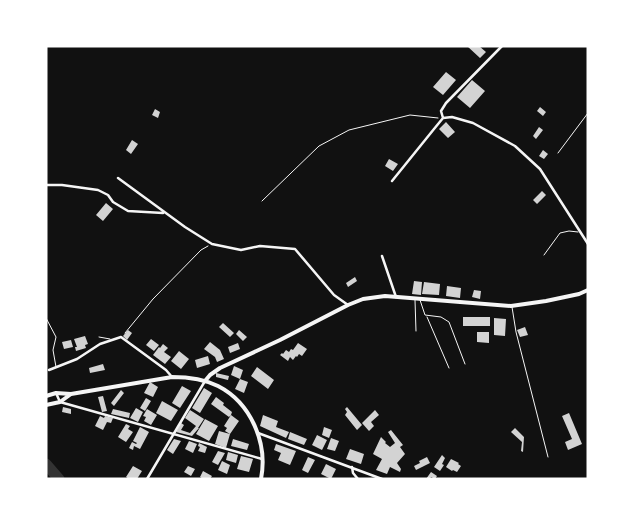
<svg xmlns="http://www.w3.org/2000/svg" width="634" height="525" font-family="Ubuntu,sans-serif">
<rect width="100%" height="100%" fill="#111"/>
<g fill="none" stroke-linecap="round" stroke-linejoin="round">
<path stroke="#333" stroke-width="11" d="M46 464 59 479"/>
</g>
<path fill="#d3d3d3" d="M467 46H479L486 52 480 58Z
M446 72 456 80 443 95 433 87Z
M472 80 485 91 470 108 457 97Z
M540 107 546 112 543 116 537 111Z
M155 109 160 112 158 118 152 115Z
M446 122 455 132 448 138 439 129Z
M539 127 543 130 536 139 533 136Z
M132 140 138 144 131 154 126 150Z
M543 150 548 154 544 159 539 156Z
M389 159 398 164 393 171 385 166Z
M542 191 546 195 537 204 533 200Z
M106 203 113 209 103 221 96 215Z
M355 277 357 281 348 287 346 283Z
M414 281 422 282 421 295 412 294Z
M424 282 440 284 439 295 422 294Z
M447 286 461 288 460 298 446 296Z
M474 290 481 291 480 299 472 297Z
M463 317H490V326H463Z
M494 318 506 319 505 336 494 335Z
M223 323 234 333 230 337 219 327Z
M525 327 528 335 520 337 517 330Z
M128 330 132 333 127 340 123 336Z
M239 330 247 337 243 341 236 334Z
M477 332H489V343L477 342Z
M85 336 88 344 85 345 86 348 76 351 75 347H77L74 339Z
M151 339 159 345 154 351 146 345Z
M71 340 73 347 64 349 62 342Z
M210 342 220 350 224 359 217 362 215 357 204 349Z
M238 343 240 349 230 353 228 347Z
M298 343 307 349 302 356 299 354 297 357 296 356 293 360 290 357 288 361 280 355 282 353 283 354 286 350 289 352 291 349 293 350Z
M163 344 168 348 164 352 171 357 165 364 153 355 159 347 160 348Z
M179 351 189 359 181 369 171 361Z
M208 356 210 364 197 368 195 360Z
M103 364 105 370 90 373 89 368Z
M234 366 243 370 240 379 231 375Z
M257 367 274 380 268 389 251 376Z
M216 373 229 376 228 380 216 377Z
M240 379 248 382 244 393 235 389Z
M150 382 158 387 153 397 144 393Z
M182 386 191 391 180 408 172 403Z
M204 388 212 393 200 413 192 408Z
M121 390 124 393 114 406 111 403Z
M103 396 107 411 102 412 98 397Z
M216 397 224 403 223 405 232 412 231 415 239 421 230 434 226 448 215 444 219 431 230 434 225 431 227 428 224 426 231 415 229 417 211 404Z
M146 398 151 401 145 411 140 408Z
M162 401 178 410 171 421 156 413Z
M63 407 71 409V414L62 412Z
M347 407 362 425 357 430 345 415 347 412 345 409Z
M136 408 143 412 138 422 130 418Z
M113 409 130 413 129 418 111 414Z
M147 409 157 415 151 425 144 421 146 417 143 416Z
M190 410 204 419 198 428H199L192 436 176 432 181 423 184 425 181 430 190 433 196 426 185 418Z
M375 410 379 415 371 422 374 426 369 431 362 423Z
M569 413 582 444 568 450 565 442 572 439 562 416Z
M263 415 278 421 276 427 289 432 286 438 260 426Z
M100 416 104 418 105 416 113 418 111 423 107 422 103 430 95 426Z
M205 419 218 426 209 441 196 434Z
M126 424 130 426 128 429 133 432 126 442 118 437Z
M140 427 149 432 140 449 134 446 133 450 129 448 132 442 136 444 137 443 133 441Z
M324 427 332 430 329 438 322 435Z
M515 428 524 437 523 452 521 451 522 442 511 432Z
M391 430 403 445 400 447 405 454 397 463 401 469 400 472 390 467 387 474 376 470 382 459 373 454 381 437 386 442 385 443 390 447 395 443 388 432Z
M290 432 307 439 304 445 288 439Z
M317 435 327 440 322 450 312 445Z
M331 438 339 441 335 451 327 449Z
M174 439 181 441 173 454 167 450Z
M233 439 249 444 247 450 231 446Z
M189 441 197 444 193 453 185 449Z
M199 443 207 447 205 453 198 451 200 447 198 446Z
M276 444 296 451 290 465 278 460 281 453 274 450Z
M350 449 364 454 361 464 346 459Z
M218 451 225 453 218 465 212 462Z
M228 452 238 455 236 463 226 460Z
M442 455 445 458 442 464 444 465 440 471 434 467Z
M241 456 253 459 249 472 237 469Z
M308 457 315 460 308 473 302 470Z
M427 457 430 463 416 470 414 466 420 463 419 461Z
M451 459 459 463 458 464 461 466 457 472 453 470 452 471 446 467Z
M222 461 230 465 227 474 218 470Z
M326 464 336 469 331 479 321 474Z
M133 466 142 471 137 479H129L126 477Z
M188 466 195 469 191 476 184 472Z
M203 471 212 476 210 479H203L200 477Z
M431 472 437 476 435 479 431 477 430 479H426Z"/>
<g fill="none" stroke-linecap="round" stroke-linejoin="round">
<path stroke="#f5f5f5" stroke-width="1" d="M262 201 319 146 349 130 410 115 438 118
M125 333 153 299 201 250 208 246"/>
<path stroke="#f5f5f5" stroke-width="1" d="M558 153 588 113
M544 255 560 233 569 231 578 232
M415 300 416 331
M420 300 425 315 441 317 449 322 465 364
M512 307 516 332 548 457
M427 317 449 368
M46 318 56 337 53 350 56 367
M99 337 110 339"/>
<path stroke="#f5f5f5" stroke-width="2.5" d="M443 118 441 111 446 103 502 46
M118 178 185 227 212 244 241 250 260 246 295 249 334 295 348 305
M392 181 434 129 443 118 452 117 473 123 515 146 540 169 588 244
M46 185H62L98 190 108 195 113 202 128 211 163 213
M382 256 396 297
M49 370 77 359 100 344 121 337 166 370 172 377
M56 393 60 402 262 459
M258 433 382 479
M352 467 353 473 358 479
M147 479 205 381"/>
<path stroke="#f5f5f5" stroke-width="4" d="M205 381 210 375 220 368 280 340 348 305 363 299 385 296 511 306 546 301 579 294 588 290
M46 396 56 393 71 394 172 377C188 377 204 379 218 386 251 403 268 443 261 479
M46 405 60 402 71 394"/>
</g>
<rect width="634" height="525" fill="none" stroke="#ffffff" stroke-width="95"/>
</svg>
